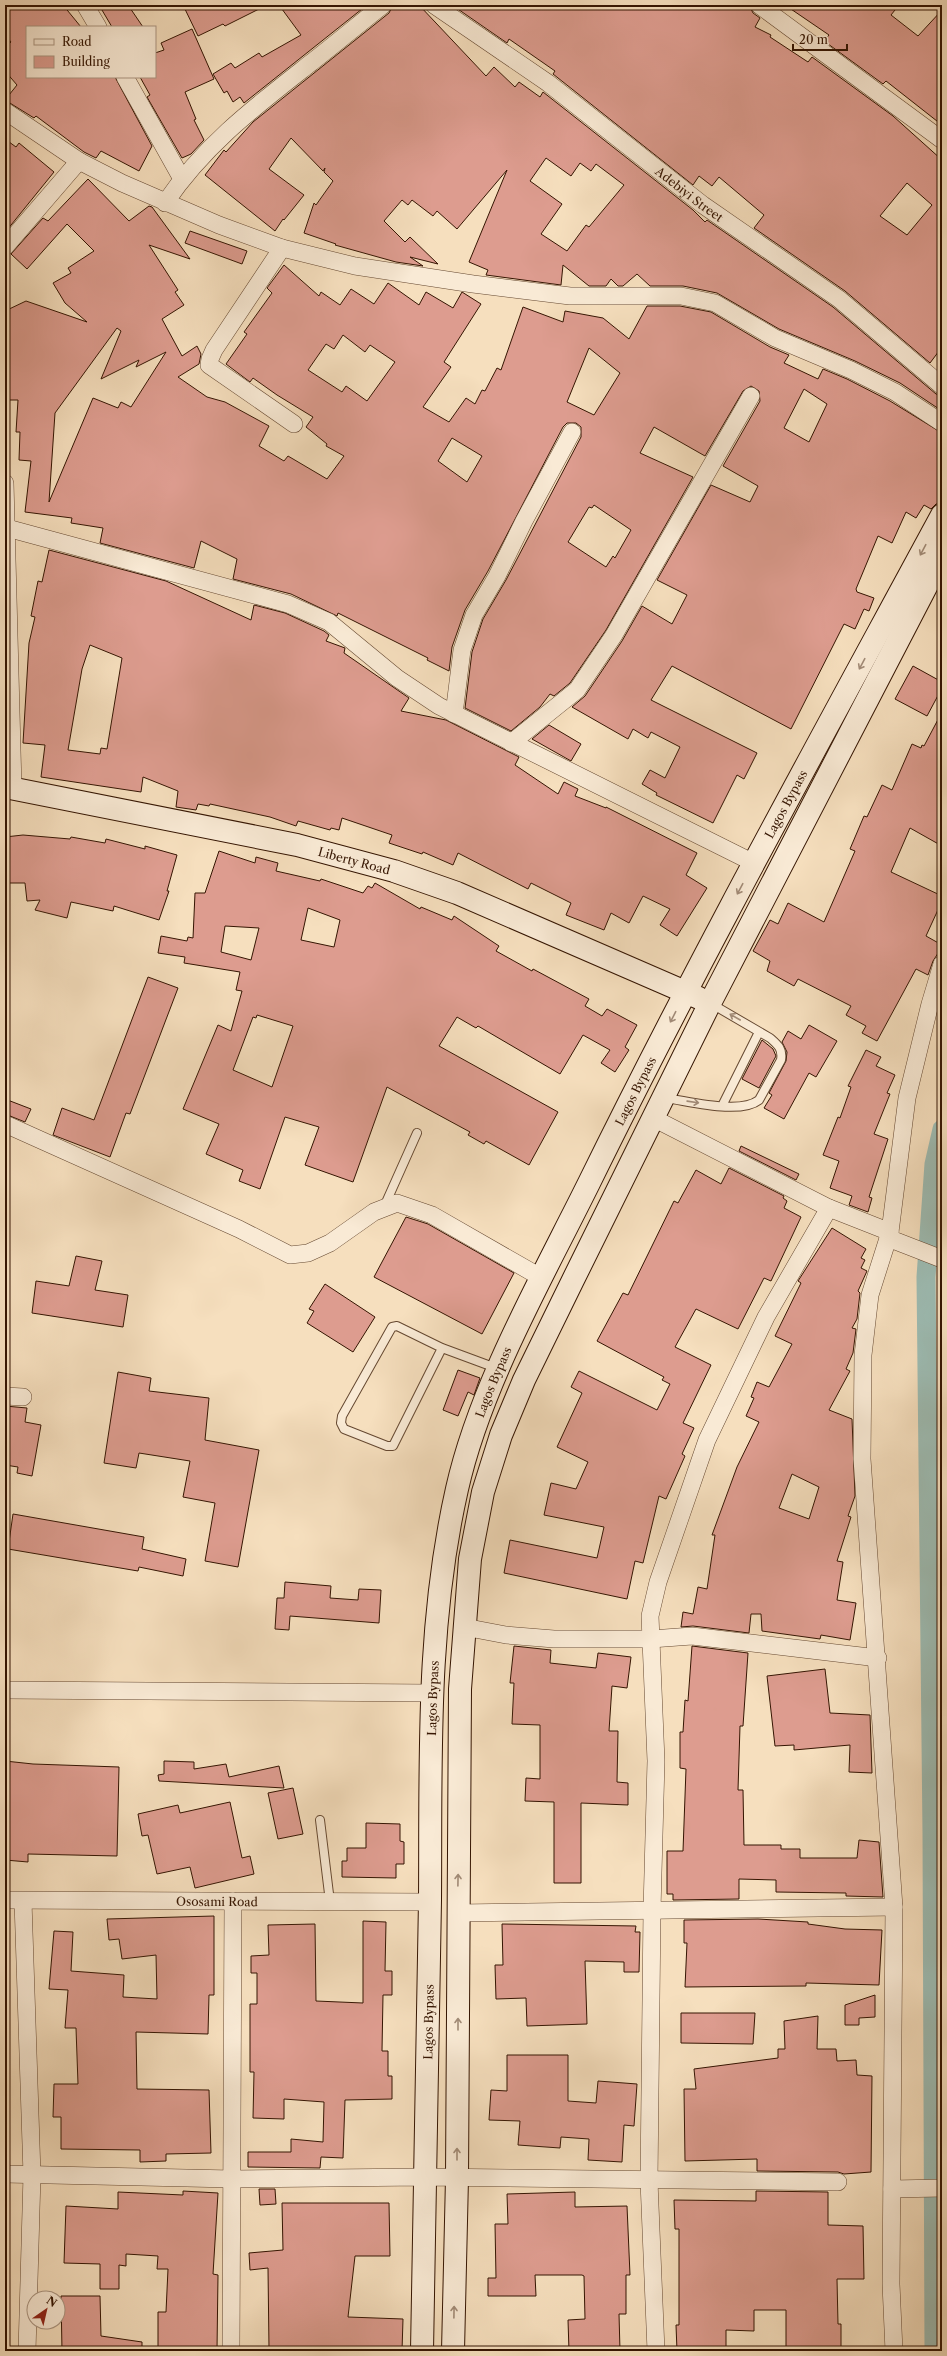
<svg xmlns="http://www.w3.org/2000/svg" width="947" height="2356" font-family="'Libre Caslon Text',serif">
<rect width="100%" height="100%" fill="#f6dfbe"/>
<filter id="stains"><feTurbulence type="fractalNoise" baseFrequency=".005" numOctaves="4"/><feColorMatrix values="0 0 0 0 .2 0 0 0 0 .09 0 0 0 0 .02 0 0 0 .5 -.17"/></filter>
<radialGradient id="worn" r=".72"><stop offset=".6" stop-color="#630" stop-opacity="0"/><stop offset="1" stop-color="#630" stop-opacity=".3"/></radialGradient>
<g fill="none" stroke-linecap="round" stroke-linejoin="round">
<path stroke="#9dbcb3" stroke-width="19" d="M934 2351 932 1833 926 1277 934 1164 942 1129"/>
</g>
<path fill="#dd9c8f" stroke="#351502" fill-rule="evenodd" d="M5 5H63L81 27H27V77H115L152 146 139 171 101 151 96 158 84 152 36 116 34 118 5 100 17 85 5 71V48L11 42 5 35Z
M99 5H128L143 27H112Z
M183 5H267L225 26 223 24 198 36Z
M279 5H367L244 103 240 97 233 102 227 91 224 93 213 74 231 63 235 68 259 53 262 57 301 35Z
M393 5H419L486 76 494 67 515 87 519 82 540 97 543 92 693 210 705 222 707 220 833 307 936 394 942 396V411L900 383 855 361 779 329 717 293 683 286H650L637 274 623 286H618L611 279 606 286H589L563 265 561 285 486 275 488 270 469 262 507 170 457 229 437 211 433 216 412 200 408 205 402 200 384 221 405 242 410 237 438 264 410 257 423 266 396 262 335 245 336 244 304 233 314 203 316 205 333 181 324 172 325 168 323 171 291 138 269 169 304 195 284 220 283 219 275 231 205 175 224 150 226 152 253 122 389 13ZM546 158 571 176 580 163 591 171 596 164 624 185 589 227 586 225 567 251 541 234 562 204 530 181Z
M452 5H749L753 13 760 18 755 27 771 35 770 37 808 62 812 57 893 116 942 160V347L930 363 845 291 754 228 764 215 719 177 712 186 699 176 693 185 553 74 555 71 509 39 507 43ZM907 183 932 205 907 235 880 216Z
M785 5H899L891 15 918 36 942 10V125L886 81 883 84 824 41 829 35Z
M192 29 214 79 185 92 196 119 194 120 204 140 191 154 182 158 147 97 150 95 140 77H155V53L164 50 161 43Z
M5 139 16 147 19 143 54 172 7 230Z
M88 179 129 221 149 206 152 207 190 259 149 245 178 290 175 292 184 305 162 319 182 356 197 346 201 354 199 364 178 377 207 397 225 402 269 426 259 446 284 461 288 456 327 479 344 456 326 446 327 444 306 427 313 417 277 395 253 378 250 382 226 364 247 334 244 332 272 293 267 288 284 265 319 296 321 292 340 305 351 289 374 304 388 283 419 305 426 292 453 308 462 292 481 304 444 362 451 367 423 407 449 422 466 398 475 404 482 390 485 391 497 368 501 370 523 307 563 322 565 311 603 318 629 339 647 306H680L711 312 770 347 789 355 784 363 818 379 823 369 847 379 890 401 942 433V503L936 504 931 509 924 505 916 518 906 512 892 543 878 536 856 589 857 592 874 598 869 611 864 609 855 629 844 624 791 729 672 666 651 700 757 753 744 779 737 775 713 823 656 795 657 793 642 784 650 770 665 778 680 747 651 732 648 738 633 729 628 739 572 707 585 696 622 641 642 606 672 624 687 595 657 580 711 485 750 502 758 486 723 466 760 401 759 391 751 386 743 391 705 456 654 427 640 453 693 477 606 630 570 683 554 696 550 694 540 707 511 731 465 708 472 652 483 619 506 580 581 437V427L576 423H567L563 427 488 571 465 610 452 647 449 671 427 660 428 658 338 613 337 616 291 594 233 579 237 559 201 541 194 568 100 543 103 528 71 523 72 518 25 512 31 461 19 460 20 432H16L18 400H5V311L26 301 87 322 65 303 53 283 71 273 68 268 94 251 67 224 27 269 11 254 43 218 48 221ZM117 328 121 331 101 379 139 360 136 367 166 352 131 407 121 402 118 408 93 398 49 502 55 413ZM343 335 365 352 370 345 395 362 367 401 346 386 342 392 308 370 326 344 334 349ZM589 348 620 373 594 415 567 402ZM804 389 827 404 809 442 784 428ZM452 438 482 456 467 482 438 461ZM594 505 631 530 615 558 613 556 606 567 568 542 589 507 592 508Z
M190 231 247 251 242 264 185 243Z
M49 550 166 581 251 620 254 605 285 613 324 631 329 635 326 641 345 648 344 653 409 698 401 711 446 720 519 757 515 765 558 794 564 782 578 789 575 796 606 808V807L697 853 686 875 707 888 677 936 660 925 670 909 643 896 629 923 611 913 604 930 566 915 571 903 531 883 528 889 458 853 453 865 423 852 422 854 389 843 392 835 342 818 339 830 331 828 330 830 298 821 296 826 270 817 210 804 209 806 198 804 196 810 176 807 178 791 143 777 141 792 41 777 45 745 23 743 29 643 35 617 31 616 38 581 42 582ZM90 645 122 658 107 749 101 748 100 754 68 750 82 669Z
M913 666 942 682V688L927 716 895 699Z
M942 712V846L910 828 891 872 942 896V901L926 936 942 945V947L933 961 928 975 916 969 877 1041 862 1033 866 1026 846 1015 851 1006 798 979 794 986 767 971 770 961 753 951 770 920 778 924 788 903 824 922 855 851 850 849 864 816 867 817 882 785 892 790 912 744 921 748 922 745 924 746Z
M549 725 581 744 571 761 532 739Z
M23 835 70 839 71 837 105 843 106 839 145 849V846L177 855 167 891H169L159 920 114 906 113 911 71 902 67 918 35 910 40 900 27 901 25 883H5V837Z
M219 851 255 863 256 857 278 863 276 871 320 881 321 879 363 893 368 886 372 888 375 883 420 909 421 907 452 920 454 916 499 946 496 951 532 971 533 969 589 999 585 1006 602 1016 607 1009 637 1025 625 1047 629 1050 615 1072 601 1063 610 1050 583 1035 560 1074 478 1026 476 1028 457 1017 439 1046 558 1112 529 1165 486 1141 484 1144 468 1135 470 1132 387 1087 353 1182 305 1165 319 1127 285 1117 260 1189 239 1181 243 1170 206 1154 219 1124 183 1109 218 1025 231 1031 242 991 236 990 240 972 184 963 185 957 158 953 161 936 187 941 188 937 193 938 195 893H205ZM308 908 340 920 334 947 301 940ZM225 926 259 928 251 960 221 952ZM257 1015 293 1026 272 1087 233 1070 253 1017 256 1018Z
M148 977 178 988 130 1114 126 1113 110 1157 53 1135 62 1108 94 1120Z
M809 1025 837 1041 816 1077 809 1073 784 1119 764 1108 772 1095 769 1093 786 1061 787 1052 782 1042 788 1031 801 1039Z
M762 1040 773 1049 776 1056 759 1088 742 1079Z
M866 1050 881 1057 876 1066 895 1075 887 1093 890 1094 874 1134 888 1139 869 1197 872 1198 868 1212 849 1205 852 1196 830 1188 839 1161 823 1155 838 1117 840 1118 851 1087 848 1086Z
M5 1099 31 1109 25 1122 5 1114Z
M741 1146 799 1174 796 1180 739 1151Z
M729 1168 784 1196 783 1198 787 1201 784 1208 801 1217 771 1281 764 1278 738 1329 696 1309 675 1347 711 1365 683 1423 694 1428 682 1454 685 1456 666 1499 659 1496 643 1563 635 1561 627 1599 504 1573 510 1540 597 1558 604 1527 544 1515 551 1483 576 1489 588 1462 557 1447 582 1393 571 1387 579 1371 657 1410 670 1384 662 1380 664 1377 597 1341 623 1293 628 1295 674 1201 678 1203 696 1170 721 1184Z
M406 1217 428 1224 514 1273 482 1334 374 1277Z
M832 1228 866 1249 861 1258 865 1260 861 1268 867 1271 858 1291 860 1293 857 1319 852 1328 856 1329 853 1353 846 1369 850 1371 829 1410 852 1419 855 1496 848 1516 851 1517 837 1561 843 1562 837 1600 856 1603 850 1640 821 1635 820 1639 762 1631 761 1614H751L749 1633 693 1626 681 1627 683 1612 693 1614 698 1587 707 1589 715 1535H712L737 1467 759 1422 746 1416 754 1398 751 1397 757 1382 769 1387 792 1344 775 1336 801 1283 798 1281ZM792 1474 819 1487 809 1519 779 1508Z
M76 1256 102 1261 95 1290 128 1295 123 1327 32 1313 36 1281 69 1286Z
M325 1284 375 1317 353 1352 307 1323 314 1311 309 1309Z
M458 1370 480 1378 474 1395 468 1392 458 1416 443 1410Z
M118 1372 151 1378 149 1391 209 1398 205 1440 259 1450 238 1567 205 1561 215 1503 183 1497 190 1461 139 1453 136 1468 104 1463Z
M5 1406 27 1408 25 1422 41 1425 32 1476 17 1473 18 1467 5 1465Z
M13 1514 144 1537 142 1549 186 1559 183 1576 139 1567 138 1571 8 1549Z
M285 1582 331 1586 330 1598 358 1600 359 1589 381 1590 379 1623 290 1616 289 1630 275 1629 277 1598H284Z
M514 1646 551 1650 550 1663 596 1668 598 1653 631 1657 627 1688 612 1686 609 1731H618L617 1782 628 1783V1805L581 1803V1883H554V1802L525 1801 526 1778 540 1779V1725L512 1724 514 1683H510Z
M692 1646 748 1653 743 1726H740L738 1790H743L744 1845H781V1849H800V1858H857L859 1840 879 1842 883 1897 846 1896V1893L776 1892V1880L739 1879V1899L673 1900V1894H667V1851H683L686 1769 680 1768V1732H683L685 1700 688 1701Z
M825 1669 830 1713 870 1715 872 1773 849 1772 850 1745 794 1750V1745L775 1746 767 1676Z
M5 1761 33 1764 119 1767 117 1856 28 1854V1862L5 1860Z
M164 1761 194 1762V1769L226 1764 229 1777 279 1766 284 1788 159 1781 158 1775 164 1774Z
M293 1788 303 1834 278 1839 268 1793Z
M230 1802 242 1858 250 1856 254 1874 195 1888 190 1867 157 1874 148 1835 142 1836 138 1814 178 1805 180 1813Z
M366 1823 400 1824V1841L404 1842V1864H396V1878L342 1877V1861H347V1848H366Z
M214 1916V1995H209L208 2034 136 2032 137 2089 209 2090 211 2153 166 2154V2161L140 2162V2150L61 2149V2117H53L54 2084H78L76 2028H65L68 1990 49 1989 54 1931 73 1932 71 1971 124 1975 123 1997 157 1999 156 1955 122 1959 119 1939 109 1940 107 1919Z
M758 1919 808 1922V1924L845 1929 882 1930 879 1985 806 1983V1986L685 1987 687 1943H684V1920Z
M363 1921 386 1922 385 1971H392V1995H383L382 2051H388V2076H392V2099L345 2100 343 2158 321 2157 320 2168 248 2167V2152H291V2139L323 2142 324 2102 284 2099V2119L253 2118 254 2072H250V2004H257V1973H251V1956L269 1955 268 1925 315 1924 316 2001 363 2003Z
M502 1924 636 1926 635 1932H640L639 1972H624V1962L585 1961 587 2024 527 2026 526 1998 496 1999 495 1965H503Z
M875 1995V2017L859 2018V2025H845V2005Z
M681 2013H755L753 2044 681 2043Z
M818 2016 817 2049H836L837 2061 856 2060 857 2075 872 2076 871 2172 844 2174 838 2172 757 2171V2159L685 2161 684 2089H696L694 2069 778 2058V2049H785L784 2021Z
M507 2055H568V2101L596 2103 598 2081 637 2084 634 2126 624 2125 622 2162 588 2160 589 2139 561 2137 560 2148 518 2145 520 2121 489 2120 491 2090 507 2091Z
M259 2189H275L276 2204 260 2205Z
M183 2191 218 2193 213 2274 218 2275 217 2350H158V2312H166L168 2269H157L158 2256 126 2254V2266L119 2265V2289H100V2264L64 2263 66 2206 118 2209V2192L183 2195Z
M756 2191 828 2192V2225L863 2226 864 2279H837L838 2324H841V2351H786V2310H754V2331L726 2330V2351H677L676 2325H679V2229H675L674 2200 756 2201Z
M575 2192V2207L627 2206 630 2275H626V2314H619L620 2351H569L568 2320 585 2319 584 2276 582 2275H535L536 2296H488V2278H496L495 2224H508L507 2194Z
M282 2203H389L390 2256H355L348 2317 403 2319 402 2351 269 2349 268 2268 250 2270 249 2253 283 2250Z
M61 2296H100L101 2336 142 2342V2351H62Z"/>
<g fill="none" stroke-linecap="round" stroke-linejoin="round">
<defs>
<path id="lane" d="M665 1098C689 1101 740 1115 759 1100L781 1060C783 1049 778 1045 770 1038L710 1003
M722 1106 759 1032
M384 1207 417 1133
M442 1348 393 1446H387L344 1429 341 1423 342 1416 392 1327 397 1326 442 1348 496 1368
M320 1820 330 1902"/>
<g id="street">
<path d="M85 5 98 27"/>
<path id="s1" d="M434 5 548 83 703 205 839 299 942 386"/>
<path d="M759 5 942 140"/>
<path d="M125 77 182 179"/>
<path d="M5 111 79 161 122 183 219 225 282 248 355 266 473 284 570 296H681L715 303 775 338 851 370 895 392 942 423"/>
<path d="M165 203C205 144 256 106 312 62 335 44 359 24 383 5"/>
<path d="M5 247 79 161"/>
<path d="M282 248 214 350 210 359 209 365 294 424"/>
<path d="M5 483 13 788"/>
<path d="M7 528 288 604 329 622 397 678 439 706 754 863"/>
<path d="M454 714 462 650 474 615 497 576 524 521 572 432"/>
<path d="M511 743 577 690 614 635 751 396"/>
<path d="M653 1118 829 1208 890 1232 888 1238 942 1259"/>
<path d="M5 1124 239 1229 290 1255 308 1253 330 1243 374 1212 397 1203 432 1215 542 1278"/>
<path d="M5 1396 23 1397"/>
<path d="M464 1627 506 1635 554 1639H651L692 1636 878 1658"/>
<path d="M5 1690 431 1693"/>
<path id="s2" d="M5 1900 430 1902"/>
<path d="M23 1901 32 2175 27 2351"/>
<path d="M459 1913 894 1907"/>
<path d="M5 2174 232 2179 424 2177 838 2182"/>
<path d="M892 2189 942 2188"/>
<path d="M231 2351 233 1901"/>
<path d="M656 2351 649 2181 652 1910 656 1761 650 1616 658 1582 707 1440 766 1317 829 1208"/>
<path d="M894 2351 891 2284 894 1907 862 1459 863 1355 870 1295 890 1232 907 1098 930 1004 942 964"/>
</g>
<g id="secondary">
<path id="s3" d="M5 787 297 845 394 871 457 893 699 998"/>
<path id="s4" d="M422 2351C424 2201 428 2050 430 1900 431 1760 426 1626 457 1489 480 1386 542 1278 589 1183 700 957 822 737 942 515"/>
<path d="M453 2351 457 2178 460 1689 470 1559 483 1492 501 1435 524 1380 573 1280 710 1003 942 556"/>
</g>
</defs>
<use href="#lane" stroke="#654831" stroke-width="10"/>
<use href="#street" stroke="#654831" stroke-width="18"/>
<use href="#secondary" stroke="#351502" stroke-width="24"/>
<use href="#lane" stroke="#f9ead5" stroke-width="8"/>
<use href="#street" stroke="#f9ead5" stroke-width="17"/>
<use href="#secondary" stroke="#f9ead5" stroke-width="22"/>
</g>
<defs><path id="oneway-shaft" d="M-6 0H5M1.5-3L5.5 0L1.5 3" fill="none" stroke-width="1.6" stroke-linecap="round" stroke-linejoin="round"/></defs>
<g stroke="#a18a76">
<use href="#oneway-shaft" transform="translate(923 550) rotate(118)"/>
<use href="#oneway-shaft" transform="translate(862 664) rotate(118)"/>
<use href="#oneway-shaft" transform="translate(740 889) rotate(118)"/>
<use href="#oneway-shaft" transform="translate(673 1017) rotate(117)"/>
<use href="#oneway-shaft" transform="translate(735 1017) rotate(-150)"/>
<use href="#oneway-shaft" transform="translate(693 1102) rotate(8)"/>
<use href="#oneway-shaft" transform="translate(458 1880) rotate(-89)"/>
<use href="#oneway-shaft" transform="translate(458 2024) rotate(-90)"/>
<use href="#oneway-shaft" transform="translate(457 2154) rotate(-90)"/>
<use href="#oneway-shaft" transform="translate(454 2312) rotate(-89)"/>
</g>
<g text-anchor="middle" dominant-baseline="central" stroke-width="3.5" stroke-linejoin="round" paint-order="stroke">
<g font-size="12" fill="#351502" stroke="#f9ead5">
<text stroke="none"><textPath href="#s1" startOffset="318">Adebiyi Street</textPath></text>
<text stroke="none"><textPath href="#s4" startOffset="1625">Lagos Bypass</textPath></text>
<text stroke="none"><textPath href="#s3" startOffset="357">Liberty Road</textPath></text>
<text stroke="none"><textPath href="#s4" startOffset="1301">Lagos Bypass</textPath></text>
<text stroke="none"><textPath href="#s4" startOffset="977">Lagos Bypass</textPath></text>
<text stroke="none"><textPath href="#s4" startOffset="653">Lagos Bypass</textPath></text>
<text stroke="none"><textPath href="#s2" startOffset="212">Ososami Road</textPath></text>
<text stroke="none"><textPath href="#s4" startOffset="329">Lagos Bypass</textPath></text>
</g>
</g>
<rect width="947" height="2356" fill="none" stroke="#f6dfbe" stroke-width="20"/>
<rect x="6" y="6" width="935" height="2344" fill="none" stroke="#351502" stroke-width="2"/>
<rect x="10" y="10" width="927" height="2336" fill="none" stroke="#351502"/>
<rect x="26" y="26" width="130" height="52" fill="#f9ead5" stroke="#ab9581"/>
<rect x="34" y="39" width="20" height="6" fill="#f9ead5" stroke="#ab9581"/>
<text x="62" y="46" font-size="12" fill="#351502">Road</text>
<rect x="34" y="56" width="20" height="12" fill="#dd9c8f" stroke="#ab9581"/>
<text x="62" y="66" font-size="12" fill="#351502">Building</text>
<g transform="translate(46 2310) rotate(34)"><circle r="19" fill="#f9ead5" stroke="#ab9581"/>
<path d="M0-3L7 15L0 10L-7 15Z" fill="#8f2418"/>
<text y="-6" font-size="11" font-weight="bold" text-anchor="middle" fill="#351502">N</text>
</g>
<path d="M793 44v6h54v-6" fill="none" stroke="#351502" stroke-width="2"/>
<text x="799" y="44" font-size="12" fill="#351502" stroke="#f9ead5" stroke-width="3" paint-order="stroke">20 m</text>
<rect width="100%" height="100%" filter="url(#stains)"/>
<rect width="100%" height="100%" fill="url(#worn)"/>
</svg>
